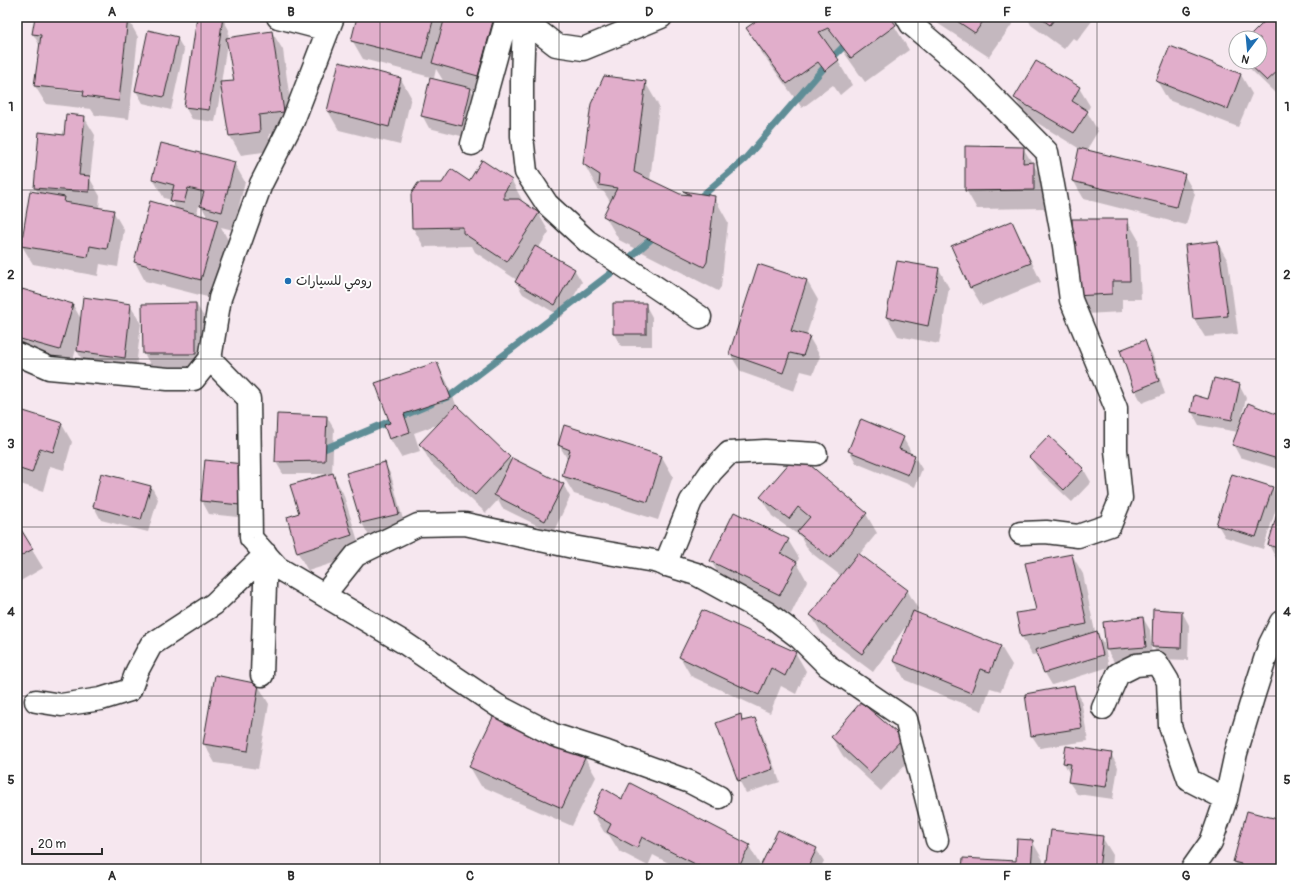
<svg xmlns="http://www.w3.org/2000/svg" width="1298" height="886" font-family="Pangolin,'Playpen Sans Arabic',sans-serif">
<rect width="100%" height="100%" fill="#f6e7ef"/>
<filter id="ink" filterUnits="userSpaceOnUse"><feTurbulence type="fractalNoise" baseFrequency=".025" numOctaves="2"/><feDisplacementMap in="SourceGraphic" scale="8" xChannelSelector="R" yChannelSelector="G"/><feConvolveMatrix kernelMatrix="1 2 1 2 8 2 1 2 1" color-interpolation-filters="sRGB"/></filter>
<g filter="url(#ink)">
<path fill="#0003" fill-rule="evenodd" d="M36 17H151L150 22 127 17 138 37 129 119 95 115 91 109 46 104 35 86 40 46 33 34ZM47 86 89 91V93L47 88Z
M198 17H222L229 30 228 39 272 32 283 50 294 130 269 134 270 151 241 155 230 136 222 84 215 122 192 119 185 107ZM227 43 235 81 221 83Z
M358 17H440L444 24 446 17H473L492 22 503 41 488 94 471 90 478 101 469 138 429 128 422 115 444 82 436 69 434 78 363 59 352 40Z
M764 17H889L909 50 865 82 843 51 835 56 852 85 840 95 833 85 802 108 762 53 748 28Z
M932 17H1010L1013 23 989 57 934 21Z
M1027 17H1095L1077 41 1073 38 1064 49 1031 25Z
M1281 31V87L1275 93 1243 62H1260V38H1249Z
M177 38 184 50 171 110 143 103 136 91Z
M1170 48 1241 75 1252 94 1238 127 1168 100 1157 81Z
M401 79 411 97 400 145 339 130 328 111Z
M645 82 659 106 650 180 680 195 688 196 686 193 714 197 728 222 721 287 718 291 619 240 605 216 611 203 604 192 598 189 584 164Z
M1079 88 1090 106 1087 112 1098 131 1086 151 1184 175 1195 194 1186 225 1084 199 1073 180 1080 149 1026 116 1015 98Z
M84 117 95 135 90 179 100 196 99 209 113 211 124 230 118 267 100 264 98 276 33 264 22 246 38 193 35 187 65 136Z
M1023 148 1044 182V208L977 209 966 190Z
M482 162 512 181 522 200 521 202 538 213 549 232 538 249 574 269 582 282 562 317 523 294 516 282 517 280 475 252 472 246 424 247 413 228 412 194 469 182Z
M234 163 245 182 233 230 221 227 228 240 211 298 145 281 135 262 176 209 171 200 164 198 153 179ZM199 206 202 207 208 218 196 215Z
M1127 220 1138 239 1141 299H1122V312L1086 314 1075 295Z
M1012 222 1022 241 1041 282 982 306 971 288 952 246Z
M1217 242 1228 261 1238 334 1205 337 1194 319Z
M897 262 939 269 949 288 939 344 898 336 887 317Z
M759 265 807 281 818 300 806 336 809 337 820 356 813 374 801 371 794 391 741 372 730 354Z
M23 291 73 305 81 319 130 305 141 324 135 376 88 370 76 349 71 368 17 345V314Z
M196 304 207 322 206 373 154 372 144 353Z
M645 304 652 317V346H621L614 334Z
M1144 341 1152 354 1165 394 1142 403 1135 390Z
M436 363 447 382 457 407 511 461 563 484 570 497 553 533 502 508 498 500 486 513 431 463 420 444 439 424 414 433 420 451 401 457 390 439 385 425 391 423Z
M1239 385 1246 398 1242 416 1281 417V470L1240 457 1233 444 1238 432 1199 425 1192 412 1209 400Z
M17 410 61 423 72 442 64 470 50 466 43 491 17 483Z
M327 417 334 429 332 473 343 493 362 554 308 571 298 553 301 514 331 474H283L276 462Z
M565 426 662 457 673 476 658 520 574 494 563 476 568 460 559 445Z
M1049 437 1084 470 1091 482 1072 502 1037 469 1030 457Z
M903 438 910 450 909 454 914 456 922 469 915 487 856 463 849 450Z
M206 461 242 465 247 518 209 514 202 501Z
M384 463 391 475 405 527 369 536 362 523 347 474Z
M151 486 158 499 148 532 101 520 94 507Z
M1272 487 1279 500 1263 549 1225 537 1218 525Z
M761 498 866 514 877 533 859 555 907 590 918 609 915 613 1001 647 1012 665 1001 691 990 688 982 711 905 680 894 661 909 622 873 672 822 634 811 615 841 576 809 551 801 537 772 516Z
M1281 504V564H1279L1269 545Z
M17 525 43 568 17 583Z
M788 540 799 558 797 563 807 581 791 614 722 580 711 561Z
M1072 555 1083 574 1095 632H1096L1104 644 1109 667 1052 685 1045 673 1038 654 1032 655 1022 637Z
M1182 612 1189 625 1188 660 1160 659 1153 646Z
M1143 618 1150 630 1152 659 1114 662 1107 650Z
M795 652 806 671 796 694 781 686 770 713 691 676 680 657Z
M258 685 269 704 258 769 215 763 204 744Z
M1073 686 1081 699 1088 741 1040 748 1032 736Z
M740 715 744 722 754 719 761 731 780 782 746 793 739 780Z
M832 738H902L913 757 881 791 843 756Z
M1066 747 1111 754 1118 767 1113 799 1077 794 1069 782 1070 775 1064 763Z
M585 758 596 777 572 826 481 786 470 767Z
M622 801 749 846 760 865 758 869H680L653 855 648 866 619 851 609 835 604 832 593 813Z
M1281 821V869H1238L1234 862Z
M1102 837 1113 855 1112 869H1047Z
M1032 841 1043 860V869H963L1017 862Z
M816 849 824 861 820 869H760Z"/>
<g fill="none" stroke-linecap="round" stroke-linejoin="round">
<path stroke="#5e8d96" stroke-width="7" d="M697 200 745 159 835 55 848 42
M442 399 450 396 619 267 657 234
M317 452 431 404"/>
</g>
<path fill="#e1aecb" stroke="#2b2b2b" d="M35 17H128L119 101 83 96 84 91 34 86 41 35 32 34Z
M197 17H223L209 110 184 107Z
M357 17H434L423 59 351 41Z
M445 17H477L493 21 478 76 432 63Z
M762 17H890L896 25 851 58 828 28 819 32 839 60 825 71 818 62 787 84 746 28Z
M951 17H986L975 33Z
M1039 17H1056L1050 25Z
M1269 17 1281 29V68L1267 81 1247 62H1260V38H1248Z
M148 30 178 37 164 97 135 91Z
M272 31 284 112 259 115 260 132 229 136 220 82 234 81 226 38Z
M1170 46 1241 74 1228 109 1156 81Z
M1036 61 1080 87 1072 101 1088 111 1074 133 1014 98Z
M339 62 401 78 389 127 327 111Z
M604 76 646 81 634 172 680 194 691 195 683 191 715 196 707 262 704 267 603 216 617 188 599 185 600 175 583 164 591 104Z
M430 78 471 88 462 126 421 116Z
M66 114 85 116 79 175 90 176 89 192 34 188 39 132 64 135Z
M161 143 235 162 222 212 200 206 204 192 188 188 184 203 170 201 174 185 152 179Z
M965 146 1024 147 1023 163 1034 162V190L965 191Z
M1079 148 1185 174 1176 207 1072 181Z
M482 160 512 180 504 193V199H519L539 213 507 262 463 233V227L412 228 411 194 418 183H442L451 169 469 181Z
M30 191 65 197 64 202 114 210 107 249 90 246 88 257 21 246Z
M150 201 218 220 201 280 134 262Z
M1072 219H1128L1130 281H1112V294L1074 296Z
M1012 221 1031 263 970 288 951 246Z
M1218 241 1228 316 1193 319 1185 245Z
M535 246 575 269 555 305 515 282Z
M897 261 939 268 928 326 886 317Z
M758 264 807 280 791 331 810 336 803 356 790 353 783 373 729 354Z
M22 289 73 304 60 350 17 338V309Z
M83 297 131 304 125 358 77 351Z
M196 303V354H143L142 304Z
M613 303H646V334H613Z
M1145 340 1159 381 1134 391 1120 350Z
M437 362 451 398 404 414 410 432 389 439 384 425 390 423 375 383Z
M1214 378 1240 384 1232 420 1191 412 1194 395 1208 399Z
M1248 403 1281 416V460L1232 445Z
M456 405 510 457 475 495 419 444Z
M17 409 62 423 53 452 40 448 32 473 17 468Z
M277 414 327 416 325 461 275 462Z
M861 419 904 437 899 449 915 455 908 475 848 451Z
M564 425 662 456 648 502 562 476 570 450 558 445Z
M1049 436 1084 469 1064 490 1029 457Z
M797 454 867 513 830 558 797 532 810 517 798 507 789 519 760 497Z
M512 458 564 484 545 521 494 495Z
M205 460 243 464 240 505 201 501Z
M385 462 399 514 361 523 346 473Z
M101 473 151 486 141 520 93 507Z
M333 473 352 535 297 553 287 517 299 513 290 485Z
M1232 474 1273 487 1256 537 1216 525Z
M1281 500V549L1268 545Z
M734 512 789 539 781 553 797 562 780 595 710 561Z
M17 523 33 549 17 558Z
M858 553 908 590 862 654 810 615Z
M1072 554 1087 624 1021 637 1016 613 1036 610 1025 563Z
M1153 609 1182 611 1181 648 1152 647Z
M702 610 796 652 785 676 771 668 759 695 679 657Z
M913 611 1001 646 990 672 980 669 971 693 893 661Z
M1143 617 1146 647 1106 650 1103 622Z
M1097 631 1103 655 1044 673 1035 650Z
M215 675 259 684 248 751 203 744Z
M1074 685 1082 728 1031 736 1025 694Z
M861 702 903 738 870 773 831 737Z
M741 714 742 721 755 718 773 769 738 781 716 723Z
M494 715 585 758 562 808 469 767Z
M1066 746 1112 753 1106 787 1068 782 1071 764 1063 763Z
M630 783 750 845 738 869H732L728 867 727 869H705L642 837 637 848 607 832 611 824 592 813 603 788 622 799Z
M1247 811 1281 820V869H1240L1241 864 1233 862Z
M778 830 817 848 807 869H759Z
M1051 830 1103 836 1099 869H1046Z
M1017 839 1033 840 1031 869H962L963 858 1016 861Z"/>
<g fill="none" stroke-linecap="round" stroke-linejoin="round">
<defs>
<path id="minor" d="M278 17 328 30
M519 17 524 20 556 45 583 49 661 17
M907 17 911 24 971 75 1047 152 1064 246 1071 300 1116 408V450L1121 498 1110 525 1078 536 1046 532 1021 533
M524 20 522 81V136L526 172 547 204 587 241 700 317
M472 144 507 17
M17 354 49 368 168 379H194L210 359 220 298 261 184 293 121 333 17
M210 359 249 399 251 538 278 568 403 642 498 706 554 735 607 752 690 782 719 797
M665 565 691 501 711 472 729 453 765 451 816 454
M324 595 356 555 418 525 465 524 573 547 654 561 696 574 767 613 800 638 828 666 906 719 937 840
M262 675 266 554
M36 701 61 705 101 699 130 690 137 671 151 645 214 604 266 554
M1103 708 1118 674 1136 665 1157 663 1168 681 1170 726 1189 780 1226 799
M1192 869 1211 842 1226 799 1236 753 1253 697 1270 644 1281 622"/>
</defs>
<use href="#minor" stroke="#2b2b2b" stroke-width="25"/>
<use href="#minor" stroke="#fff" stroke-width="22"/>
</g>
</g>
<path fill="none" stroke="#2b2b2b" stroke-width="1" stroke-opacity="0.55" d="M201 17V869M380 17V869M559 17V869M739 17V869M918 17V869M1097 17V869M17 190H1281M17 359H1281M17 527H1281M17 696H1281"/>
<circle fill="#1f6fb2" stroke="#fff" stroke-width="1.5" cx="288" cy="281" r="4"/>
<g text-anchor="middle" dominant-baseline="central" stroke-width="4" stroke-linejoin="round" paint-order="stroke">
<g font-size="13" fill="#2b2b2b" stroke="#fff" text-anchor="start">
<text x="296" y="281">رومي للسيارات</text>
</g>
</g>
<rect width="1298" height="886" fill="none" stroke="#fff" stroke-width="44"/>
<g transform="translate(1248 50) rotate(196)"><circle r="19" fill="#ffffff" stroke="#aaaaaa"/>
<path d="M0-3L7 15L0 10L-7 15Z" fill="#1f6fb2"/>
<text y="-6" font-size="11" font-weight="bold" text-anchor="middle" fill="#2b2b2b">N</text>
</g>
<path d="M32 848v6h70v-6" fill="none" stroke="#2b2b2b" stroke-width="2"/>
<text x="38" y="848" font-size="12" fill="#2b2b2b" stroke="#ffffff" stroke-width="3" paint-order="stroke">20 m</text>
<rect x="22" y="22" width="1254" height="842" fill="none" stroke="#2b2b2b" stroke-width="1.5"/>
<g font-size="13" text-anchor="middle" font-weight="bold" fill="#2b2b2b">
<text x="112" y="16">A</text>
<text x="291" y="16">B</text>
<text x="470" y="16">C</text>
<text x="649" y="16">D</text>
<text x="828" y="16">E</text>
<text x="1007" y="16">F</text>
<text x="1186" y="16">G</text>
<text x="11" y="111">1</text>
<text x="1287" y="111">1</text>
<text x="11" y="279">2</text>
<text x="1287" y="279">2</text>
<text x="11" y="448">3</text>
<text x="1287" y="448">3</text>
<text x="11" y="616">4</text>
<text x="1287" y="616">4</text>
<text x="11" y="784">5</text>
<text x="1287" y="784">5</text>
<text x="112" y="880">A</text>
<text x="291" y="880">B</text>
<text x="470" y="880">C</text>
<text x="649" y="880">D</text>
<text x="828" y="880">E</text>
<text x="1007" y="880">F</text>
<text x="1186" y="880">G</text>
</g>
</svg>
